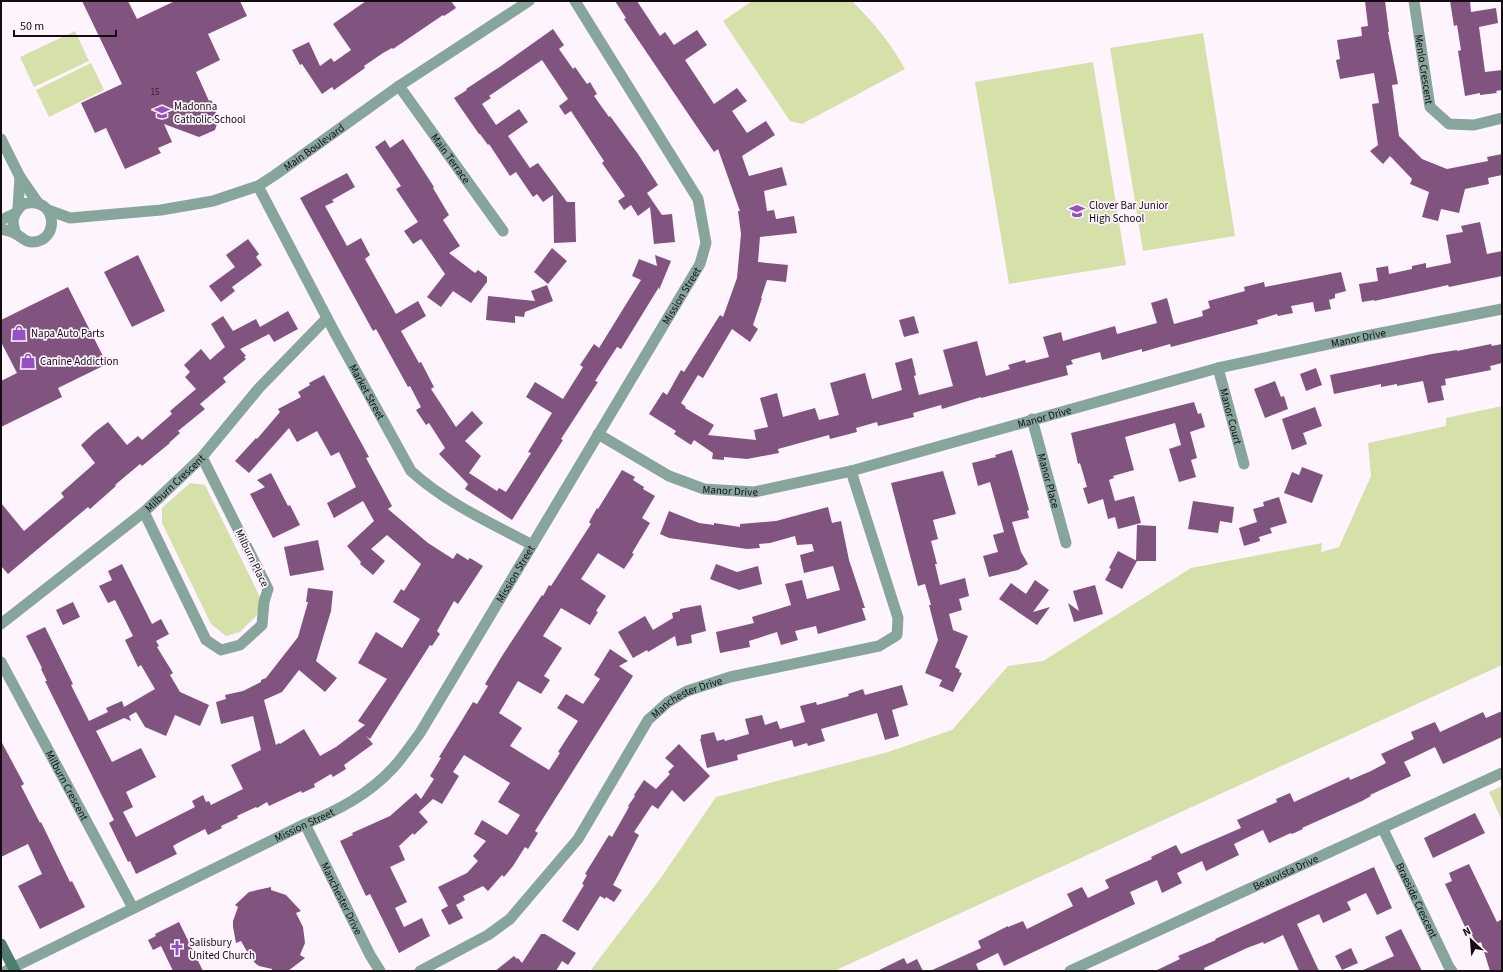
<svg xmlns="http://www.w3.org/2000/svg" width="1503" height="972" font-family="'Source Sans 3',sans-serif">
<rect width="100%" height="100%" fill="#fef4fe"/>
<path fill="#d6e1a9" d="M752 1H852C874 23 890 42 905 69L802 124 790 121 723 21Z
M75 31 89 61 34 87 20 57Z
M1203 33 1235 236 1143 251 1110 48Z
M1093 62 1126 265 1009 284 975 82Z
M91 63 104 90 49 117 36 90Z
M1502 406V665L834 971H590L660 879 716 797 888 752 952 730 1008 666 1043 661 1191 568 1322 543 1321 552 1339 547 1371 476 1368 443 1446 426V418Z
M190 483 205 485 261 599 257 615 240 632 226 636 211 624 162 523V508Z
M1502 786V821L1489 792Z"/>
<path fill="#81547f" d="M82 1H128L137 19 175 1H240L247 16 208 34 220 60 196 72 209 101 211 100 217 110 215 114 218 121 215 130 199 137 164 124 172 142 158 148 161 153 125 169 106 128 95 133 81 103 122 84Z
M366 1H451L456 8 444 16 443 15 393 49 392 48 383 53 364 66 365 68 334 90 332 87 322 94 302 64 300 65 292 50 309 42 320 66 331 58 334 62 351 50 333 24Z
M615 1H637L660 36 665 32 674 45 697 30 707 45 685 60 714 104 737 88 747 101 732 111 747 133 766 121 775 135 742 156 749 176 782 167 787 185 764 191 767 211 774 210 776 219 794 216 797 233 760 237 758 262 788 265 786 282 767 280 761 298H762L753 325 758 329 750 342 732 329 703 378 698 375 681 403 686 407 685 408 714 425 708 435 756 440 754 430 768 427 760 398 777 393 783 417 815 408 819 420 839 415 830 383 865 373 872 399 902 390 895 363 912 358 916 375 914 376 919 395 953 386 943 350 977 341 986 376 1010 369 1008 365 1025 360 1026 363 1049 357 1043 337 1061 332 1063 341 1115 326 1117 334 1157 323 1151 303 1167 298 1174 324 1203 316 1202 311 1210 308 1208 301 1245 291 1244 287 1264 282 1265 287 1341 272 1346 291 1335 294V298L1329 300 1331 309 1315 312 1313 302 1291 306 1293 313 1278 316 1277 314 1257 320 1258 324 1171 347 1170 344 1142 352V349L1102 360 1100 352 1071 360 1073 364 1066 366 1068 375 1015 389 981 398V397L942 409 941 405 913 413 914 417 878 426 877 422 856 428 857 432 830 439 829 435 778 449 779 453 747 459 724 457V460L712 459 713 453 694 440 691 445 674 434 676 431 649 414 663 392 667 395 681 370 684 372 720 315 723 317 737 278 741 234 738 211H740L718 149 714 152 693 121 624 19 626 18Z
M1365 1H1385L1389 32H1388L1398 84 1392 85 1399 136 1422 159 1447 169 1488 161 1487 157 1502 154V175L1488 178 1489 184 1465 189 1459 213 1441 209 1438 221 1422 217 1429 192 1410 184 1412 179 1390 156 1383 164 1370 151 1378 145 1372 104 1379 103 1374 73 1340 79 1336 60 1340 59 1337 40 1362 36 1361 27 1368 26Z
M1450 1H1470L1471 12 1496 8 1498 23 1479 27 1485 72 1502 70V90L1496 91 1497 93 1480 95V93L1465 96 1458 51 1461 50 1457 25 1454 26Z
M553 29 564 45 559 49 573 69 575 67 587 84 590 82 597 94 594 96 609 117 610 116 638 154 658 185 647 193 662 215 672 214 675 242 654 244 650 207 638 216 631 205 624 210 618 201 625 196 602 163 604 161 571 111 565 115 559 106 568 99 542 60 489 96 491 98 482 104 496 125 519 109 528 122 508 136 530 168 538 163 567 202H575L576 242 554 243 553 195 543 202 537 194 533 197 516 172 510 176 489 144 488 145 480 134H479L454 98 467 90 466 89 501 66Z
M403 139 434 187 433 188 449 215 443 220 460 246 449 253 475 273 478 270 487 277V282L471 303 453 291 441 307 427 297 445 274 421 239 413 244 404 231 418 222 396 189 401 186 375 147 385 140 390 148Z
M347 173 355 187 332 200 334 202 325 206 347 246 361 238 370 255 365 259 396 314 418 301 426 316 401 331 419 363 421 362 434 387 431 389 456 427 472 411 483 423 465 441 481 456 469 473 497 491 499 488 506 492 531 453 528 452 552 413 526 397 535 382 563 399 583 367 580 365 594 344 599 348 641 280 632 276 639 259 657 266 655 255 671 261 659 290V287L621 349 617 347 595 381 598 382 561 439 563 440 512 520 465 489 468 484 439 454 445 448 429 423 426 425 416 410 421 407 410 386 408 387 376 329 373 331 300 198Z
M1480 222 1487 254 1502 251V276L1449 287 1448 285 1426 290 1374 301V300L1362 302 1359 284 1378 281 1376 268 1388 266 1389 274 1412 269V266L1426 263V268L1451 263 1446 235 1463 232 1461 226Z
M248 239 259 254 256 257 262 265 232 287 235 291 221 302 209 286 235 267 226 255Z
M552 248 567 261 548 284 534 272Z
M138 255 165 311 132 327 104 272Z
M547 285 553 301 525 312 524 317 515 316V323L486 320 488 296 535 301 531 291Z
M68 287 107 364 58 388 62 397 1 427V381L17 373 1 342V320Z
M288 311 298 329 274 342 269 334 240 349 246 356 244 357 246 359 223 378 226 382 200 404 205 409 178 431 180 433 169 443H170L142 466 140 464 115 485 116 486 90 509 88 507 8 574 1 566V503L24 531 64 497 61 493 95 463 81 445 95 432 108 422 127 445 138 436 142 440 172 414 170 411 196 389 185 377 190 372 184 365 201 349 210 360 225 347 211 324 223 316 233 331 256 319 260 327Z
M914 316 919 333 904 337 899 320Z
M1491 344 1492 346 1502 344V363L1490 366 1491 370 1445 379 1446 385 1441 386 1444 400 1428 403 1423 381 1397 386V384L1381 387V384L1334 394 1330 375 1432 354 1457 350V351Z
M1316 368 1322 385 1306 391 1300 374Z
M324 375 369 457 366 458 392 506 388 509 428 543 453 559 457 553 468 560 470 558 483 566 458 604 454 601 437 631 440 634 432 646 430 645 370 739 366 736 373 744 344 765 346 769 333 777 331 774 314 784 315 787 302 793 301 791 269 806 267 802 257 808 256 807 237 816 238 818 221 826 222 828 208 835 205 829 178 843 173 846 177 854 136 874 130 861 128 862 109 823 114 820 45 681H47L41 669 42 668 26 636 45 627 73 684 71 685 89 721 108 712 106 708 122 701 124 707 155 689 141 665 138 667 125 640 133 636 115 600 108 603 99 586 112 580 108 571 122 564 152 624 161 619 169 634 156 641 159 646 157 647 173 673 170 675 180 692 209 705 200 726 175 715 166 736 145 727 136 712 129 716 131 721 124 718 96 731 112 762 141 748 156 777 126 792 133 807 123 812 136 837 195 807 192 801 203 795 206 802 209 801 211 805 243 789 231 765 261 750 253 716 221 724 216 702 226 699 225 695 243 691 261 682V680L266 678 298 637 308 602H306L308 588 333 591 331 611 316 661 337 678 325 692 299 670 282 692 264 700 276 745 279 743 280 744 304 729 320 756 336 747 365 725 358 721 387 679 358 663 376 632 402 648 420 619 393 602 401 589 404 591 421 564 387 535 371 549 385 561 373 575 360 564 361 562 347 546 374 521 363 501 334 518 327 503 356 487 339 452 331 456 317 431 297 442 289 428 249 473 235 461 256 438 257 439 280 412 278 409 301 397 298 392 310 385 309 383Z
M1275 381 1281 397 1284 396 1288 409 1265 418 1254 389Z
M1194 402 1198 414 1201 413 1205 427 1190 432 1197 458 1191 460 1196 477 1179 482 1169 449 1181 445 1175 423 1125 437 1134 470 1113 476 1114 478 1109 480 1115 501 1134 496 1141 523 1118 529 1115 517 1108 519 1103 499 1088 504 1083 488 1087 487 1080 463 1078 464 1071 433Z
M1315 407 1322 426 1303 433 1307 444 1292 450 1282 419Z
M1012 450 1029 510 1027 511 1029 518 1012 522 1021 552 1028 564 1018 570 989 577 983 556 998 552 993 535 1004 532 990 482 978 486 972 463 996 457 995 455Z
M1302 467 1323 475 1312 503 1284 493 1292 472 1299 475Z
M622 470 635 477 633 480 644 487 643 489 655 496 642 518 650 523 632 553 634 554 624 569 598 553 581 579 606 596 596 611 598 612 590 625 561 608 543 636 562 648 544 676 550 680 541 694 518 681 499 713 522 728 510 746 549 770 560 753 558 752 578 721 557 708 566 694 583 704 600 679 594 675 610 649 628 661 619 666 633 676 535 831 538 833 528 849 525 847 513 866 504 877 502 875 488 891 483 886 463 896 465 900 456 905 463 918 449 925 441 910 448 906 438 887 467 873 478 861 473 856 486 841 474 834 482 820 507 835 520 815 498 802 510 783 464 755 453 772 459 776 442 804 433 799 419 812 428 822 414 835 413 833 399 846 405 860 390 867 407 902 395 908 404 927 422 918 430 936 399 953 370 894 366 896 340 841 353 835 352 833 390 816 416 793 421 799 434 779 430 776 441 758 439 757 459 725 473 702 477 704 488 686 485 684 502 656 542 595 543 596 549 585 551 586 591 524 589 522 597 508 598 509Z
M943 471 956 514 933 520 938 539 931 541 937 564H935L940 585 965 578 969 596 959 599 962 610 949 614 953 630 968 636 955 667 960 670 959 672 962 673 953 692 939 686 942 680 925 673 938 640 929 605H931L925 584 918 586 891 483Z
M271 473 288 506 290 505 300 525 273 538 250 494 265 487 257 480Z
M1279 497 1287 523 1270 528 1272 533 1259 537 1260 541 1244 546 1239 528 1257 522 1253 509 1264 506 1263 502Z
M1193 501 1234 507 1232 523 1220 521 1218 533 1188 529Z
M828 507 832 523 841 521 849 560 865 608H862L866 620 818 634 816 626 795 631 798 640 781 645 777 632 749 641 750 647 720 653 716 632 754 623 752 617 791 605 785 584 802 580 807 599 840 590 833 566 804 573 800 555 814 551 812 544 797 545 795 536 770 543 759 544 760 548 747 549 669 538 660 534 669 511 699 523 714 525V523L740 527V524L776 521Z
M1137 525 1156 526V561H1136Z
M318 540 324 570 290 576 284 547Z
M1118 551 1137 561 1122 589 1105 580 1111 569 1109 568Z
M716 564 737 572 758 566 762 584 739 590 710 579Z
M1035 580 1049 590 1033 612 1050 607 1037 625 999 599 1011 583 1026 594Z
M1095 585 1103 614 1074 622 1068 603 1079 611 1073 591Z
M73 602 80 617 63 625 56 610Z
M701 605 706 631 691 635 692 643 677 646 675 636 648 652 647 650 633 658 618 632 645 616 653 630 673 618 672 613 680 611V609Z
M902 685 908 705 892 710 899 736 885 740 877 713 821 729 825 741 808 746 807 743 794 747 792 740 737 755 738 760 707 768 700 739H701V735L714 732 717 741 724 739 725 741 749 734 745 719 762 715 765 725 777 721 780 729 805 722 800 706 816 702 817 705 849 696 848 694 863 689 865 695Z
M1502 711V737L1443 764 1435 747 1404 762 1411 776 1370 795 1371 796 1362 801 1302 828 1303 829 1292 834 1291 833 1269 843 1263 830 1234 844 1239 855 1206 871 1202 861 1177 873 1182 883 1162 893 1157 880 1130 892 1135 904 1004 966 998 953 976 964 979 971H930L981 948 978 941 1008 926V927L1023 921 1027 929 1073 906 1067 894 1082 887 1088 898 1109 888 1105 880 1152 859 1151 857 1176 845 1181 854 1241 828 1237 820 1277 802 1276 799 1290 793 1294 802 1349 777 1350 780 1371 771 1386 763 1381 754 1414 739 1411 732 1435 722 1440 732 1483 712 1486 718Z
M1 741 24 784 21 786 40 823 41 822 70 882 72 881 85 907 40 929 18 886 42 874 28 844 1 857Z
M679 744 710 776 684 802 672 790 658 809 652 805 634 832 639 835 613 885 622 890 614 902 606 897 605 899 600 896 578 931 562 921 584 885 582 884 587 875 585 874 609 835 612 837 629 807 628 806 635 796 634 795 644 780 656 789 670 774 668 772 674 766 665 758Z
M1475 813 1485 833 1433 858 1424 838Z
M1469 864 1497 922 1502 919V971H1490L1481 942 1476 944 1469 928 1466 929 1445 884 1452 881 1449 873Z
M1374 867 1392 908 1377 915 1366 893 1347 902 1351 910 1323 923 1319 914 1297 924 1319 971H1299L1283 935 1264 944 1263 942 1247 948 1204 968 1205 971H1155L1180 959 1178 956 1216 940 1215 939Z
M271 887V890L286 895 301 911 296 913 303 927 305 943 300 955 305 958 288 971H272V969L259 966 255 963 249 955 241 941 236 943 233 927V921L238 907 235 905 249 892Z
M179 922 203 971H173L161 946 153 950 148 940 156 936 155 934Z
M1401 929 1422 971H1361L1394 956 1385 937Z
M541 934H545L576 953 568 965 562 961 556 971H495L514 956 517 959 518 958 522 963Z
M1351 948 1358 963 1342 970 1335 956Z
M904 958 907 964 917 959 923 971H877Z"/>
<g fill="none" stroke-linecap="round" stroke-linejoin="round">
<g stroke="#86a69b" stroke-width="11">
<path id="s1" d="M1414 1 1430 107 1449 124 1474 125 1502 118"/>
<path id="s2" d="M399 86 503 231"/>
<path d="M1 139 20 177 38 203"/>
<path id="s3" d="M258 186 336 335 411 471C446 503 491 523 532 545"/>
<path d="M18 208 20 177"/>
<path id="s4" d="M1218 368 1244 464"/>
<path id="s5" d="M1032 419 1066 543"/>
<path id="s6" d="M598 434 669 476 704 489 754 492 851 471 1218 368 1361 337 1502 309"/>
<path d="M144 512 206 640 221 650 240 645 262 625 264 602 268 589 202 457"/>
<path id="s7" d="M1 624 144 512 202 457 259 388 327 318"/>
<path id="s8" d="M1 662 133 908"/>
<path id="s9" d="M305 824 370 955 380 971"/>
<path id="s10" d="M1383 829 1449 967 1452 971"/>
<path id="s11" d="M6 971 305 824C338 810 368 795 393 768 403 757 411 745 420 733L700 264 706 243 698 199 575 1"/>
<path id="s12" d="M420 971 488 935 510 919 578 839 648 720 668 702 687 691 730 677 879 646 897 635 898 618 851 471"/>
<path id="s13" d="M1070 971 1502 773"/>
</g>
<g stroke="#86a69b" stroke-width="11">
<path id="s14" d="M48 210 70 218 161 210 213 201 258 186 275 175 399 86 529 1"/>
<path d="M1 220 14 214"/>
<path d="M1 229C6 230 11 231 16 234 22 237 25 242 32 242 59 242 58 200 29 203 24 203 20 206 17 211 11 219 13 225 16 234"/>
</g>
<path stroke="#4d7e6f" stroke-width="11" d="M1 944 15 971"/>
</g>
<defs>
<symbol id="school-bare" viewBox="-9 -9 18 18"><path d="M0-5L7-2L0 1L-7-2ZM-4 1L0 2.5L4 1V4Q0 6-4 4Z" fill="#9750c3" stroke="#fef4fe" stroke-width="2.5" paint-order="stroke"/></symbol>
<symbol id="shop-bare" viewBox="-9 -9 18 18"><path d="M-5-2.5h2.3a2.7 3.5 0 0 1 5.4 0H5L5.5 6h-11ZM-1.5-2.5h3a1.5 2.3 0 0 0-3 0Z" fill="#9750c3" stroke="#fef4fe" stroke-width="2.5" paint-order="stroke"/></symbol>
<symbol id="church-bare" viewBox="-9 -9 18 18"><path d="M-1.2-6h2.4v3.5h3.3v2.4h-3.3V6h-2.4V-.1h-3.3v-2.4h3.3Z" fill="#9750c3" stroke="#fef4fe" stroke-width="2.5" paint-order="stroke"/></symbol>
</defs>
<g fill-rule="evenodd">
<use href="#school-bare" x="151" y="101" width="22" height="22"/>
<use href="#school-bare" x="1066" y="200" width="22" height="22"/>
<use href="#shop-bare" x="8" y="322" width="22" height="22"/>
<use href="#shop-bare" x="17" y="350" width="22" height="22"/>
<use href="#church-bare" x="166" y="937" width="22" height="22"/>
</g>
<g text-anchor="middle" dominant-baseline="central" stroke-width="3.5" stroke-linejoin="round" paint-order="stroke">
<g font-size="9" fill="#2e1f2d">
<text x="155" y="92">15</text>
</g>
<g font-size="11" fill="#130d12" stroke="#fef4fe">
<text stroke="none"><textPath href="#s1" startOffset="69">Menlo Crescent</textPath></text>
<text stroke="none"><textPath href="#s14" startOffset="283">Main Boulevard</textPath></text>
<text stroke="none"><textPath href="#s2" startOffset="89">Main Terrace</textPath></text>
<text stroke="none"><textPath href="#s11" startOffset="992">Mission Street</textPath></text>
<text stroke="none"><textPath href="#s6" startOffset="794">Manor Drive</textPath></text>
<text stroke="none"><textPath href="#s3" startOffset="233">Market Street</textPath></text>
<text stroke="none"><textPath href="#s6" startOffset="470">Manor Drive</textPath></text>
<text stroke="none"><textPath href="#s4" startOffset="50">Manor Court</textPath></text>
<text stroke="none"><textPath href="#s5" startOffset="64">Manor Place</textPath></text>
<text stroke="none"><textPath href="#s7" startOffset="224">Milburn Crescent</textPath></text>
<text stroke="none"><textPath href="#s6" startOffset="146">Manor Drive</textPath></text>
<text transform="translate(252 558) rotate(64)">Milburn Place</text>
<text stroke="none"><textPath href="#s11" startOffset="668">Mission Street</textPath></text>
<text stroke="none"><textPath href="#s12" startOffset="393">Manchester Drive</textPath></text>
<text stroke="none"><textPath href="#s8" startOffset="140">Milburn Crescent</textPath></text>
<text stroke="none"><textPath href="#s11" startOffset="332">Mission Street</textPath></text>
<text stroke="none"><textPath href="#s13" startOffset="237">Beauvista Drive</textPath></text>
<text stroke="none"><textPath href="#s9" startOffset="83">Manchester Drive</textPath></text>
<text stroke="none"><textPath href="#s10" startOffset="79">Braeside Crescent</textPath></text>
</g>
<g font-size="11" fill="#130d12" stroke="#fef4fe" text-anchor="start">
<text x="174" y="106">Madonna<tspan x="174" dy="13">Catholic School</tspan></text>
<text x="1089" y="205">Clover Bar Junior<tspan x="1089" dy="13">High School</tspan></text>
<text x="31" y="333">Napa Auto Parts</text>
<text x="40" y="361">Canine Addiction</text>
<text x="189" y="942">Salisbury<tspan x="189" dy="13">United Church</tspan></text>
</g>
</g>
<rect width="1503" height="972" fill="none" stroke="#130d12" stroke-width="4"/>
<g transform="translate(1471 940) rotate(334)" stroke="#fef4fe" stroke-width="3" paint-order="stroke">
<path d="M0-3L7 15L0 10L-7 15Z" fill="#130d12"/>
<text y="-6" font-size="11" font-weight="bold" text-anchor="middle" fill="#130d12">N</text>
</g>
<path d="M14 30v6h102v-6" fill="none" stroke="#130d12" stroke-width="2"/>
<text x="20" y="30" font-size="12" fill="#130d12" stroke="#fef4fe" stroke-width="3" paint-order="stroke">50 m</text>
</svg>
